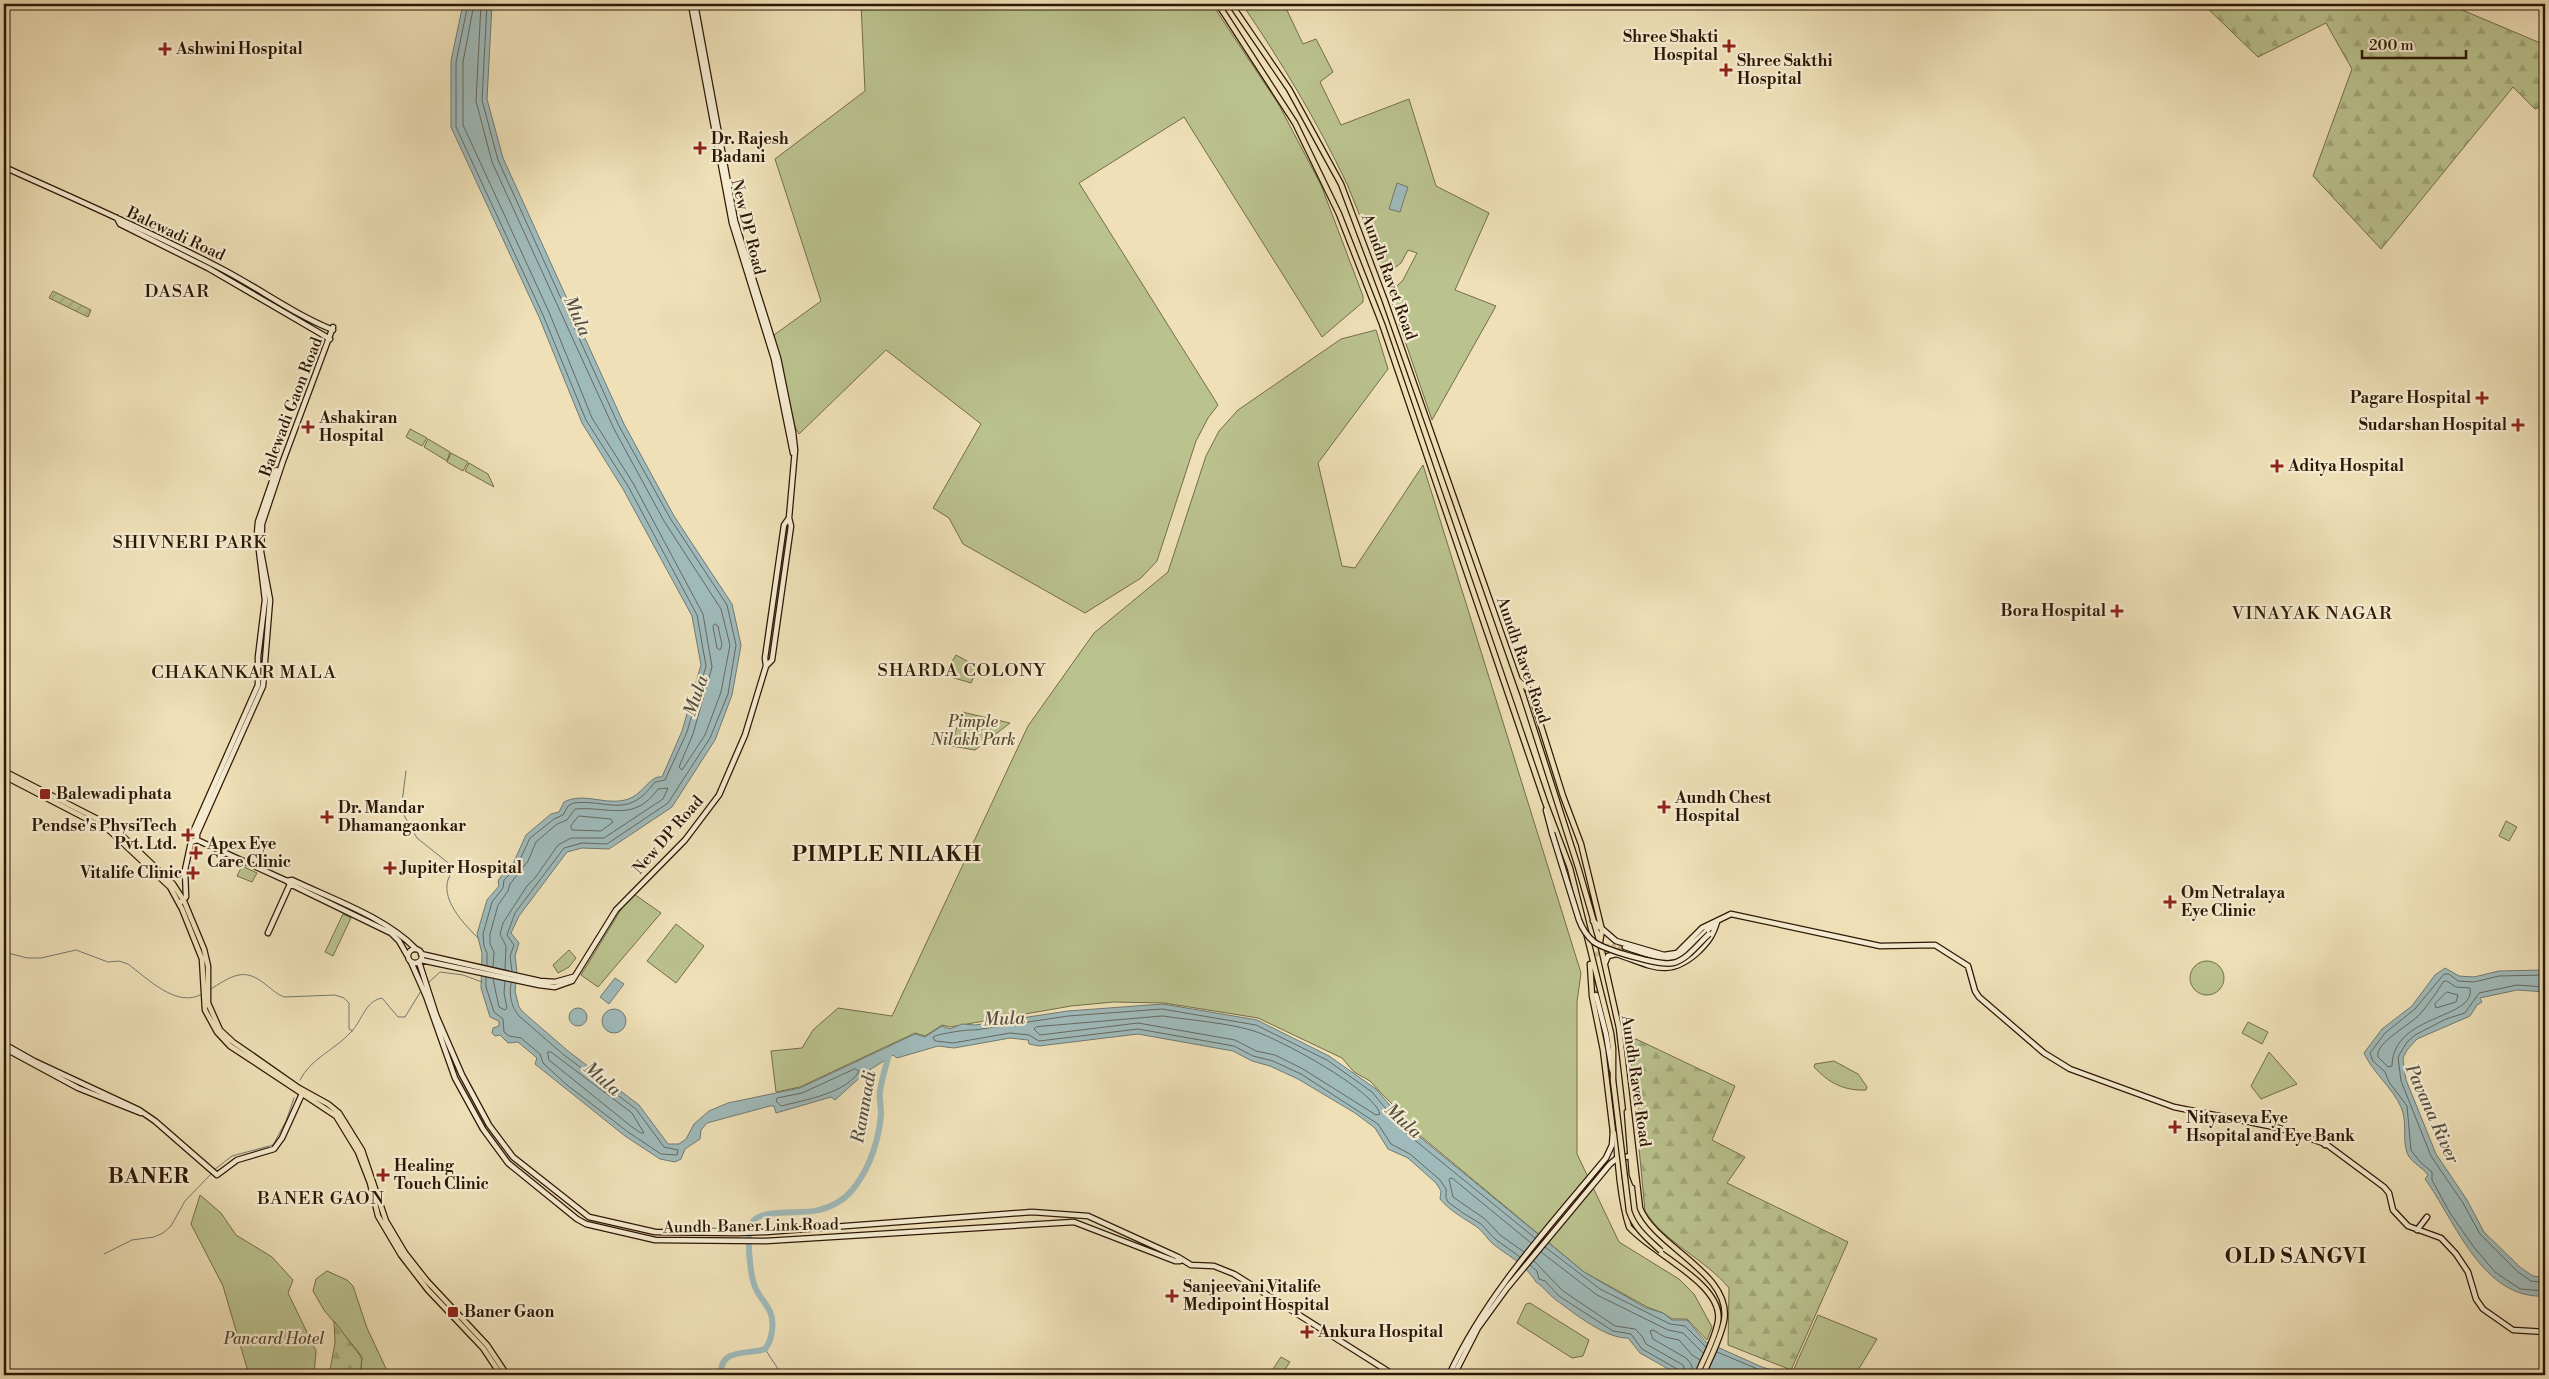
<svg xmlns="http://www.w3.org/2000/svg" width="2549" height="1379" font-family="'Libre Bodoni',serif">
<defs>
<pattern id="forest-firs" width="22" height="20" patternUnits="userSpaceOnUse" patternTransform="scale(1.25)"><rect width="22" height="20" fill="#bac28e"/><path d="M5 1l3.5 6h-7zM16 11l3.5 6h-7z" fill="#a0a679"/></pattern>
<pattern id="garden-furrows" width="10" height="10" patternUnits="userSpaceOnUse" patternTransform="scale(1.25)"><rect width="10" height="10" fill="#bac28e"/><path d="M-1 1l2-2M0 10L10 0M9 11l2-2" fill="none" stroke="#a0a679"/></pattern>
</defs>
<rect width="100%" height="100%" fill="#efe0b7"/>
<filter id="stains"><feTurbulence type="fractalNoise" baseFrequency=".004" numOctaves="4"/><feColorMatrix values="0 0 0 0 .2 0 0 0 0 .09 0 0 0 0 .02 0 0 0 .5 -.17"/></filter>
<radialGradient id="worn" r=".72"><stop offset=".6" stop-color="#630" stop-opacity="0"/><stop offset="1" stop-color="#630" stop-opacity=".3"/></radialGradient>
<path fill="#bac28e" stroke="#746c4a" d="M861 4H1212L1279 105 1321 185 1363 296V302L1322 337 1184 117 1079 183 1218 405 1208 418 1196 441 1157 561 1141 578 1085 613 963 544 949 518 933 508 981 424 886 350 799 434 795 427 774 335 821 301 775 159 865 91Z
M1242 4H1284L1303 44 1316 39 1333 72 1320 82 1341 125 1409 99 1436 186 1489 213 1455 290 1496 306 1432 420 1389 294 1403 280 1417 253 1408 250 1401 263 1384 276C1370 246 1360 214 1347 184 1317 121 1281 61 1242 4Z
M1376 330 1388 369 1318 463 1342 566 1355 568 1423 465 1581 973 1577 1002V1154L1619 1242 1679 1279 1694 1294 1712 1327 1707 1340 1687 1319H1672L1663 1313 1647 1307 1584 1272 1411 1128 1400 1112 1382 1094 1370 1081 1354 1072 1342 1058 1258 1018 1164 1003 1113 1002 1071 1006 950 1027 942 1025 925 1036 915 1033 800 1087 776 1092 771 1051 802 1048 813 1030 838 1008 892 1016 1028 726 1094 633 1168 572 1206 456 1219 431 1238 410 1341 339Z
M410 429 427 438 422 446 406 437Z
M428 439 450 452 447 461 424 447Z
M451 453 468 462 463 471 447 462Z
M469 463 488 474 494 487 465 471Z
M956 655 978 667 971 683 944 675Z
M962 712 1010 723 975 750 951 746Z
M2506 821 2517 827 2509 841 2499 836Z
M242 866 257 873 252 882 237 876Z
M634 894 661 913 598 987 581 975 622 908Z
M343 914 351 918 333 956 325 952Z
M676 924 704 946 676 983 647 961Z
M569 950 576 958 569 967 558 973 553 965Z
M2190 978a17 17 0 1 1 34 0a17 17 0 1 1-34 0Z
M2248 1022 2268 1032 2262 1044 2242 1033Z
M2269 1052 2297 1084 2261 1099 2251 1086Z
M1834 1061 1858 1074 1867 1087 1866 1090C1844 1091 1829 1083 1814 1067L1815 1064Z
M200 1195 221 1213 236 1235 272 1257 293 1280 288 1293 316 1351 314 1375H249L223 1286 191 1224Z
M327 1271 347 1280 353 1286 367 1328 389 1375H360L362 1358 359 1353 324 1310 313 1291 316 1279Z
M1530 1303 1589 1340 1583 1356 1572 1358 1517 1323 1526 1304Z
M1818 1315 1877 1339 1855 1375H1815L1793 1371Z
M1281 1357 1290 1362 1281 1375H1269Z"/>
<path fill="url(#forest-firs)" stroke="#746c4a" d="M2203 4H2448L2545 45V105L2535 109 2513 87 2381 249 2313 176 2352 69 2326 23 2258 57Z
M1636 1039 1735 1086 1712 1140 1745 1157 1727 1183 1848 1242 1791 1370 1728 1345 1729 1288C1705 1259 1665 1243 1645 1211L1629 1042Z
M334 1321 362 1358 360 1375H329L335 1343Z"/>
<path fill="url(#garden-furrows)" stroke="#746c4a" d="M53 291 91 310 88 317 49 298Z"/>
<path fill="#9fbaba" stroke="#717972" d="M463 4H492L487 99 503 158 624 424 674 516 732 604 741 645 732 695 715 740 672 807 609 849 582 848 567 852 519 916 511 933 519 943 515 956 517 972 515 991 519 1007 523 1012 568 1051 639 1105 668 1144H679L686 1139 694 1124 709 1111 728 1103 800 1088 915 1034 925 1037 942 1026 950 1029 962 1024 975 1025 1068 1011 1163 1004 1257 1020 1329 1056 1376 1089 1410 1129 1584 1272 1646 1308 1663 1313 1672 1320H1687L1706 1342 1762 1367 1789 1375H1679L1640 1353 1628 1338C1606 1339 1574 1313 1556 1300 1548 1294 1544 1287 1536 1282 1522 1261 1512 1259 1493 1244 1487 1239 1484 1232 1477 1227 1464 1218 1451 1212 1440 1199L1441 1191 1436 1183 1408 1158 1388 1149 1375 1128 1355 1113 1298 1079 1270 1066 1252 1061 1233 1051 1138 1034 1039 1046 1029 1044 1028 1040 1010 1038 954 1048 938 1046 897 1058 893 1055 865 1073 835 1100 831 1097 776 1113 774 1106H770L707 1123 701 1130 700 1139 685 1149 681 1159 675 1162 660 1159 625 1136 535 1064 537 1058 518 1042 508 1043 500 1035 495 1036 492 1033 493 1028 499 1026V1021L490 1017 481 988 482 953 477 934 487 900 499 886 498 881 504 872 512 866 526 835 551 814 559 812 564 802C584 792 603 805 625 800 643 796 649 775 662 777L682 731 701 665 692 616 623 489 582 423 539 317 451 127V61Z
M1397 183 1408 187 1400 212 1389 209Z
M2445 968 2459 976 2474 977 2499 971 2545 970V992L2517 990 2480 998 2482 1002 2477 1005 2470 1016 2417 1039 2407 1050 2403 1058 2404 1067 2406 1080 2436 1154 2467 1200 2484 1232 2521 1268 2533 1276 2540 1277 2545 1275V1296C2482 1300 2455 1220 2425 1179L2428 1175C2422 1166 2408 1162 2406 1149 2403 1136 2407 1120 2401 1107 2392 1087 2373 1073 2364 1053L2382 1029 2412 1006 2435 975Z
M615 978 624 984 609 1004 600 997Z
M569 1017a9 9 0 1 1 18 0a9 9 0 1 1-18 0Z
M602 1021a12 12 0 1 1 24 0a12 12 0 1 1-24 0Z"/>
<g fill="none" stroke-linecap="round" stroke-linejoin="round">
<path stroke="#666860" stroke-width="1" d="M468 4 456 62V127L543 315 586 420 628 486 697 615 706 666 687 732 665 780 655 782C627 820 610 799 573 803L568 806 563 815 554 819 530 838 516 868 504 880 503 888 492 902 483 934 484 946 487 953V965
M474 4 463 62V125L549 312 592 418 633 483 703 614 712 667 693 734 679 767 682 770 705 735 721 692 730 645 721 609 664 521 614 429 492 162 476 101 481 4
M487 4 482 100 498 160 619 426 670 518 727 605 736 645 728 694 710 738 668 803 607 844 582 843 564 848 515 913 507 935 514 945 510 956 512 971
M715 624 718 626 722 645 720 650 717 648 713 627Z
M579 816 611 819 613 822 601 831 572 830 571 826Z
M493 967 494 952 490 944V934L498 905 508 891 510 884 528 861 536 842 557 824 567 820 575 809C608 806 634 823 658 789L668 788 663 799 604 838H571L558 845 535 878 527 886 503 923 500 934 506 946 505 970
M2545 975 2499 976 2474 982 2458 981 2449 974H2444L2415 1009 2385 1033 2370 1053 2373 1061 2385 1072 2389 1082 2407 1106 2411 1150 2420 1162 2432 1172V1180L2450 1213 2473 1246 2495 1272 2520 1289 2545 1291
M486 977V987L494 1012 503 1019 504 1032 509 1036 521 1038 540 1054 543 1063 567 1085 628 1132 661 1154 677 1155 678 1150 664 1147 636 1109 564 1055 519 1016C511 1006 509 995 511 983
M493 979 499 1007 505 1010 507 1008 504 993 505 981
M2447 981 2456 987 2470 988C2476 1020 2393 1013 2392 1066L2388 1067 2378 1057C2374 1043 2412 1024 2420 1014 2427 1006 2438 991 2443 982Z
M2545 987 2517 985 2479 993 2465 1013 2446 1019 2415 1035 2407 1042 2398 1057 2401 1081 2431 1156 2463 1203 2480 1234 2518 1272 2531 1281 2540 1282 2545 1280
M2447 992 2458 995 2456 1002 2436 1008 2435 1004Z
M1163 1016C1189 1020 1229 1023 1254 1031 1279 1039 1373 1089 1380 1114L1376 1115 1303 1069 1275 1055 1256 1051 1235 1040 1138 1023 1040 1035 1034 1029 1036 1027Z
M548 1052H551L632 1113 644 1133H641L632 1127 549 1060Z
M855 1069 859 1071C847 1093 805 1100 781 1106L776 1101 777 1098 802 1093Z
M1545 1247 1600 1289 1670 1324 1685 1326 1706 1347
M1524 1252 1500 1235 1485 1219 1453 1197 1449 1179 1452 1178 1531 1243
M1541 1252 1597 1295 1668 1330 1683 1333 1703 1353
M1520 1257 1495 1239 1481 1224 1463 1213 1448 1202 1446 1198V1189L1440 1180 1410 1154 1391 1144 1378 1124 1301 1074 1273 1061 1253 1056 1234 1046 1138 1029 1039 1041 1029 1035 1010 1033 953 1043 935 1041 933 1037C937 1034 969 1029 975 1030L1068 1016 1162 1009 1256 1025 1327 1060 1372 1092 1406 1133 1535 1238
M1534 1261 1563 1291 1615 1326 1635 1329 1642 1336 1646 1344 1683 1365 1687 1375
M1530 1265 1537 1271 1539 1279 1545 1281 1559 1296 1613 1331 1631 1334 1642 1349 1677 1369 1680 1375
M1717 1352 1772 1375
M1694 1373 1691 1364 1686 1358 1653 1339 1650 1331 1653 1330 1665 1337 1679 1340 1692 1355 1700 1360"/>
<path stroke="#717972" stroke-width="1" d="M406 771 401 810 417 838 452 866C453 873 447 878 447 885 445 905 466 926 479 939
M4 952 27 958H41L76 950 108 962 119 961 128 964C147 978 177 1009 202 994
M427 984 440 972 463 975 482 982
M209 990C231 977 243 966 265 984 272 989 276 994 284 997L335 995 344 998 349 1003V1029L353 1031
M300 1080C311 1058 335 1050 351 1032 362 1021 365 1001 382 998L398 1017H405L421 991
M214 1170 232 1156 273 1145 286 1121 294 1098
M104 1254 132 1240 154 1237 163 1233 171 1226 185 1201 212 1173
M765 1349 782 1375"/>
<path stroke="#9fbaba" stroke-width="6" d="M721 1375C719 1347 750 1355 765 1349 770 1343 771 1338 772 1331 775 1308 763 1305 755 1287 750 1274 746 1236 752 1223 758 1208 803 1215 819 1210 834 1206 848 1197 856 1185 871 1165 879 1138 881 1114 881 1106 879 1098 880 1091 882 1078 886 1066 889 1054"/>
<path stroke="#c8b893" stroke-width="4.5" stroke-dasharray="4.5 2" stroke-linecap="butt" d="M1593 962 1597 954 1607 946 1625 947
M1592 977 1596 995"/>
<defs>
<path id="secondary" d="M691 4 732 223 774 359 793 453
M4 167C77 200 149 231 220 268 259 288 293 314 333 330
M117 218 120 224 208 268 330 339
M766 666 765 658 784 525 789 518
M1546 810 1552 833
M197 840 287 881
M191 842 197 840V834L263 686 270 600 261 552 262 524 283 461 333 327
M191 842 189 836 193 832 258 685V657L265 600 257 534 258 522 276 470
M287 881 292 880C332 899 385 917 416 949
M287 881 290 884 391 933 399 941 407 955
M181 902 186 897 185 870 191 842
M1593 921 1616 941 1664 955 1677 953 1702 928 1731 914 1880 946 1935 945 1968 966 1975 991 1979 997 2044 1053 2070 1069 2174 1107 2279 1128 2323 1143
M268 933 291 882
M1625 947C1642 952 1662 962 1679 956L1712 926
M408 956a7 7 0 1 1 14 0a7 7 0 1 1-14 0Z
M421 954 540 981 555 982 573 977
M421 960 539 985 555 987 572 981 616 910 685 840 719 795 745 735 766 666 772 660 791 526 789 518 795 450 793 432 778 358 735 221 695 4
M411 962 426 996 455 1078 483 1129 508 1163 577 1219 586 1224 655 1240 766 1241 1074 1222 1175 1261H1180
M419 962 436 1015 462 1075 489 1125 513 1157 589 1217 655 1232 737 1233 766 1232 1032 1212 1088 1216 1178 1257 1191 1265 1214 1266 1234 1274 1394 1375
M1605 963 1608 956 1616 954C1651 965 1668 980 1699 951 1709 941 1713 935 1717 922
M1596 995 1606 1034 1612 1070
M4 1044 34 1061 139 1110 155 1121 217 1175 237 1160 274 1149 282 1138 302 1094
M4 1048 78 1088 141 1113
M2324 1140 2327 1142 2325 1145 2323 1143Z
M2326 1144 2384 1187 2389 1193 2393 1210 2408 1226 2441 1238 2456 1254 2468 1272 2476 1299 2483 1309 2513 1330 2545 1332
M2417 1230 2427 1217
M1449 1375C1487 1293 1549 1227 1606 1158L1612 1145 1613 1132
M1454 1375 1478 1328 1507 1288 1610 1164 1616 1159 1630 1156"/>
<path id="primary" d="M1218 4 1295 123 1339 214 1382 324 1545 802 1570 868 1611 1033 1613 1048V1080
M1231 4 1289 89 1341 184 1385 301 1523 695 1578 867 1600 943 1619 1028 1640 1208C1655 1247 1733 1274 1724 1321 1720 1340 1710 1358 1703 1375
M1519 681 1530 691 1563 796 1581 844 1602 930 1600 942
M4 771 113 827 173 884 184 901 204 949 208 966V1003L220 1030 233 1042 299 1088 328 1104 339 1113 362 1150 386 1221 405 1253 427 1281 487 1345 507 1375
M4 776 110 831 170 887 182 909 202 959 205 1010 217 1032 230 1046 336 1116 358 1152 370 1183 378 1216 401 1255 428 1290 483 1348 501 1375
M1590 964 1592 996 1603 1050 1613 1132 1616 1135C1617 1160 1621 1203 1629 1227 1651 1253 1724 1284 1718 1321 1715 1339 1704 1358 1697 1375
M1627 1112 1632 1175 1635 1183"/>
</defs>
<use href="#secondary" stroke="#2d1705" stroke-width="7"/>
<use href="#primary" stroke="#2d1705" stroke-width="7"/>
<use href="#secondary" stroke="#f5ebd0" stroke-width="4.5"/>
<use href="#primary" stroke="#efe0b7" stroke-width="4.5"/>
<defs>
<path id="secondary-bridge" d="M1552 833 1579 920C1582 928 1587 936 1594 942 1606 950 1659 966 1673 963 1687 960 1699 943 1709 934"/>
<path id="primary-bridge" d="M1613 1080 1629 1211C1635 1229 1647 1238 1661 1251"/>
</defs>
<use href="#secondary-bridge" stroke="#2d1705" stroke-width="7" stroke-linecap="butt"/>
<use href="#primary-bridge" stroke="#2d1705" stroke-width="7" stroke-linecap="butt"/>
<use href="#secondary-bridge" stroke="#f5ebd0" stroke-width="4.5"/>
<use href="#primary-bridge" stroke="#efe0b7" stroke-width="4.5"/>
</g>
<g fill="#8f2418" stroke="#f5ebd0" stroke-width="2">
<path d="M1726.5 38.5h5v5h5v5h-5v5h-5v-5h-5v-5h5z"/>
<path d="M162.5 41.5h5v5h5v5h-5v5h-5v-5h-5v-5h5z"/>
<path d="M1723.5 62.5h5v5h5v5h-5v5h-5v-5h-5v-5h5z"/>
<path d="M697.5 140.5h5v5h5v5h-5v5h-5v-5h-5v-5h5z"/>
<path d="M2479.5 390.5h5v5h5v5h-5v5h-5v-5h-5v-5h5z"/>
<path d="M2515.5 417.5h5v5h5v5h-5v5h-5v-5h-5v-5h5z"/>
<path d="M305.5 419.5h5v5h5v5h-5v5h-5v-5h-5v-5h5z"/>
<path d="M2274.5 458.5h5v5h5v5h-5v5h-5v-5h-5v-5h5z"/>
<path d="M2114.5 603.5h5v5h5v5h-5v5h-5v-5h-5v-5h5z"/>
<rect x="39" y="788" width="12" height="12" rx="2.5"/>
<path d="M1661.5 799.5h5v5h5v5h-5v5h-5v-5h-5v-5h5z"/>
<path d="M324.5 809.5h5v5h5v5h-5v5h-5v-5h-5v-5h5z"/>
<path d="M185.5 827.5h5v5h5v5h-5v5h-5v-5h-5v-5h5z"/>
<path d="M193.5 845.5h5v5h5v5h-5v5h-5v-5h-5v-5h5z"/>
<path d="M387.5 860.5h5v5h5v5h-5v5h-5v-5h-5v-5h5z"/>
<path d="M190.5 865.5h5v5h5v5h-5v5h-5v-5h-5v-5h5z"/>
<path d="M2167.5 894.5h5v5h5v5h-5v5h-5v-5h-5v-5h5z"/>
<path d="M2172.5 1119.5h5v5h5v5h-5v5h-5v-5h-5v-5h5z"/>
<path d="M380.5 1167.5h5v5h5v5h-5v5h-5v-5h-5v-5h5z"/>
<path d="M1169.5 1288.5h5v5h5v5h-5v5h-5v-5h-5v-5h5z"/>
<rect x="447" y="1306" width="12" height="12" rx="2.5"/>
<path d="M1304.5 1324.5h5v5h5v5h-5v5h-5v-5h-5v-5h5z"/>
</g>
<g text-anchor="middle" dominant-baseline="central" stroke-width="4.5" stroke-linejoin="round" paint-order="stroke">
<g font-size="16" font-weight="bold" fill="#2d1705" stroke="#f5ebd0" text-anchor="start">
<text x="1718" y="37" text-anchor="end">Shree Shakti<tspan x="1718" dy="18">Hospital</tspan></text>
<text x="176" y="49">Ashwini Hospital</text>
<text x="1737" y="61">Shree Sakthi<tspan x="1737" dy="18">Hospital</tspan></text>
<text x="711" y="139">Dr. Rajesh<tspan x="711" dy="18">Badani</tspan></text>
<text x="2471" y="398" text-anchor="end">Pagare Hospital</text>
<text x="319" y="418">Ashakiran<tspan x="319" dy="18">Hospital</tspan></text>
<text x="2507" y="425" text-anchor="end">Sudarshan Hospital</text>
<text x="2288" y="466">Aditya Hospital</text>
<text x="2106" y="611" text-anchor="end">Bora Hospital</text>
<text x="56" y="794">Balewadi phata</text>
<text x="1675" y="798">Aundh Chest<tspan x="1675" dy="18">Hospital</tspan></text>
<text x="338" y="808">Dr. Mandar<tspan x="338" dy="18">Dhamangaonkar</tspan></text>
<text x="177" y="826" text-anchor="end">Pendse's PhysiTech<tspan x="177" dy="18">Pvt. Ltd.</tspan></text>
<text x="207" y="844">Apex Eye<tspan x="207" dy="18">Care Clinic</tspan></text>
<text x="401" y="868">Jupiter Hospital</text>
<text x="182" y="873" text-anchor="end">Vitalife Clinic</text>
<text x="2181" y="893">Om Netralaya<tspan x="2181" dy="18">Eye Clinic</tspan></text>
<text x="2186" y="1118">Nityaseva Eye<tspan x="2186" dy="18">Hsopital and Eye Bank</tspan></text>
<text x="394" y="1166">Healing<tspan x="394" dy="18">Touch Clinic</tspan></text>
<text x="1183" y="1287">Sanjeevani Vitalife<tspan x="1183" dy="18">Medipoint Hospital</tspan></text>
<text x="464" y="1312">Baner Gaon</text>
<text x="1318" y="1332">Ankura Hospital</text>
</g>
<g font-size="16" fill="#2d1705" stroke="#f5ebd0">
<text transform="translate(748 227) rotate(76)">New DP Road</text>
<text transform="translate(176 234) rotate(25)">Balewadi Road</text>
<text transform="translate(1389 277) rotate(70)">Aundh Ravet Road</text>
<text transform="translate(291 407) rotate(-69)">Balewadi Gaon Road</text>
<text transform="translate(1523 660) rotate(71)">Aundh Ravet Road</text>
<text transform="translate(668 835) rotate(-49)">New DP Road</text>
<text transform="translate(1636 1081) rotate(82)">Aundh Ravet Road</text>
<text transform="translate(751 1226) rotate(-1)">Aundh-Baner Link Road</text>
</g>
<g font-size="16" font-style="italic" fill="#574a2e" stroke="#f5ebd0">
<text x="973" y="722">Pimple<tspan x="973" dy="18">Nilakh Park</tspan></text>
<text x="274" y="1339">Pancard Hotel</text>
</g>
<g font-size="18" letter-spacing="1" fill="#2d1705" stroke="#f5ebd0">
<text x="177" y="291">DASAR</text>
<text x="190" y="542">SHIVNERI PARK</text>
<text x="2312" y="613">VINAYAK NAGAR</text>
<text x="962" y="670">SHARDA COLONY</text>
<text x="244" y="672">CHAKANKAR MALA</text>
<text x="321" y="1198">BANER GAON</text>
</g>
<g font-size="18" font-style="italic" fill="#555044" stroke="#f5ebd0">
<text transform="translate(577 316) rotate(66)">Mula</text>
<text transform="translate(696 696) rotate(-71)">Mula</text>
<text transform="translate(1004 1019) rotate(-3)">Mula</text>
<text transform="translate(602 1079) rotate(41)">Mula</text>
<text transform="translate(864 1107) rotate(-80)">Ramnadi</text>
<text transform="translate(2432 1114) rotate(66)">Pavana River</text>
<text transform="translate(1403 1121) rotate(42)">Mula</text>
</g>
<g font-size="21" font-weight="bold" letter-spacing="1" fill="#2d1705" stroke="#f5ebd0">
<text x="887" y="855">PIMPLE NILAKH</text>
<text x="149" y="1177">BANER</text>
<text x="2296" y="1257">OLD SANGVI</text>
</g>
</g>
<rect width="2549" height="1379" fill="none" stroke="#efe0b7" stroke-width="20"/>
<rect x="5" y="5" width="2539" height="1369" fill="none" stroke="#2d1705" stroke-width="2.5"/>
<rect x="10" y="10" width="2529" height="1359" fill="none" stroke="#2d1705"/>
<path d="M2362 50v8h104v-8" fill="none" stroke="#2d1705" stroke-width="2.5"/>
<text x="2369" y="50" font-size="15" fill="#2d1705" stroke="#f5ebd0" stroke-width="4" paint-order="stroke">200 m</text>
<rect width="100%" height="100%" filter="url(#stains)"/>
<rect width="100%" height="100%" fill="url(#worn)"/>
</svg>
